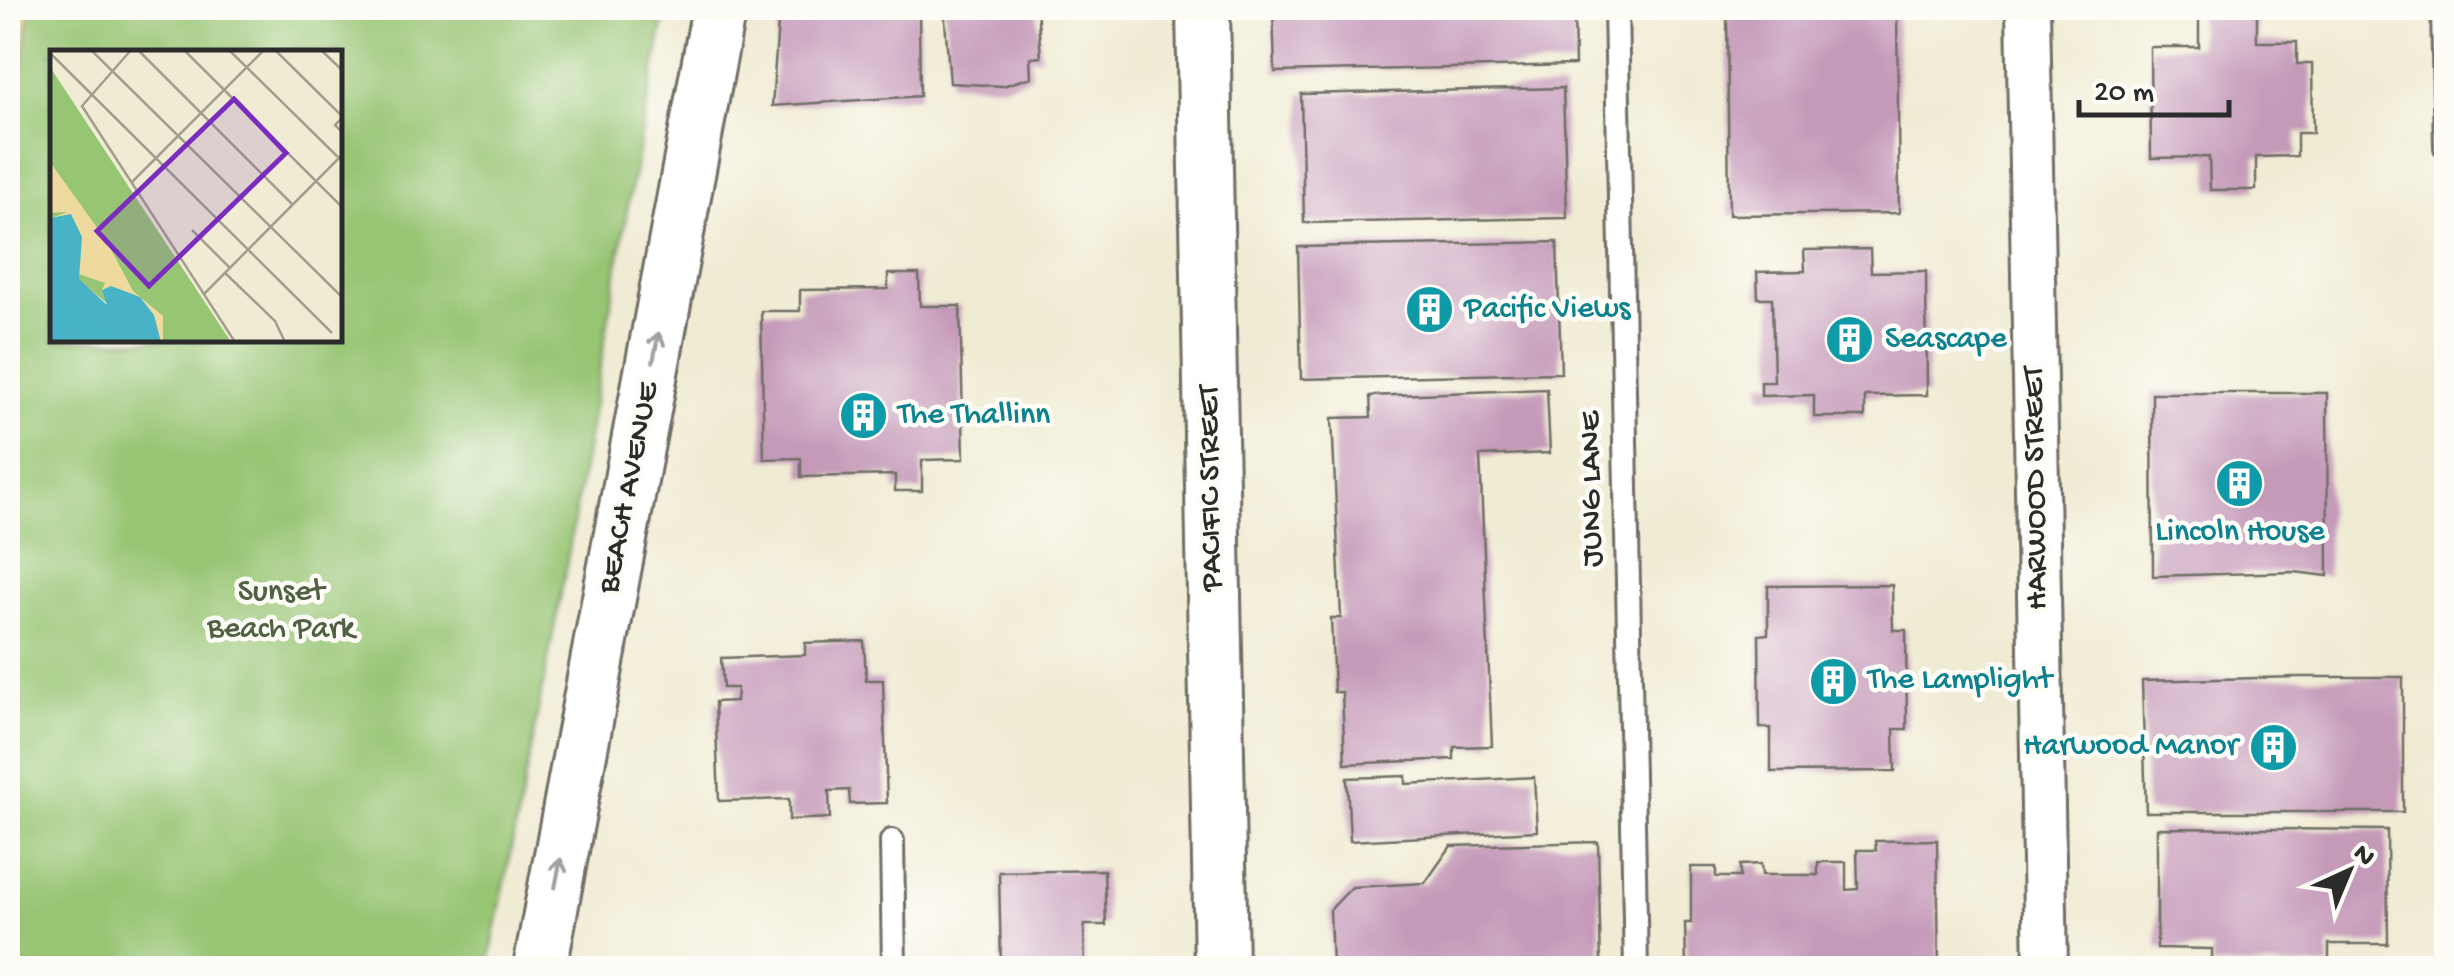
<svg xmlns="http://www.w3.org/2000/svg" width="2454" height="976" font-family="'Gochi Hand',sans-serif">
<rect width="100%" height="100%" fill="#fdfcf7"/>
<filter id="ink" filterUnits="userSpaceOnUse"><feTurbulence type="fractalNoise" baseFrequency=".01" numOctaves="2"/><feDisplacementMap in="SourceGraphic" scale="20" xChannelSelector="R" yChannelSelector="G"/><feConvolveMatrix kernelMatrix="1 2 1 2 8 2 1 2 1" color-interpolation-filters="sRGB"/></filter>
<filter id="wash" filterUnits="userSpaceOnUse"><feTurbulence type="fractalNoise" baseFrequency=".0048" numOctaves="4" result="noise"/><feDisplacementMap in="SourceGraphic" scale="40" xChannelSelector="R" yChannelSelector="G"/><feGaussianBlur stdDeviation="2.25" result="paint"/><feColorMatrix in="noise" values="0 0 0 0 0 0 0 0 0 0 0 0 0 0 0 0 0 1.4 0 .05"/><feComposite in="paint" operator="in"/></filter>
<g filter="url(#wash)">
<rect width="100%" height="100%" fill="#f0ebd3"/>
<path fill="#97c573" stroke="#61784f" stroke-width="2.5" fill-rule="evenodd" d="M8 8H666L629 199 565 572 488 968H8ZM52 52H340V340H52Z"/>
<path fill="#eeda9e" stroke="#8c8264" stroke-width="2.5" d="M8 8H30L8 173Z"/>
<g id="blocks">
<path fill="#c59ab9" d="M779 8H919L920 96 772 106Z
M944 8H1037L1041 57 1030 58 1031 77 1003 86 950 83Z
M1273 8H1574L1575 65 1275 72Z
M1727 8H1897L1899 213 1729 215Z
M2199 8H2257V42H2297V64H2312L2313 133H2297V156L2256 157V190H2210L2209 157 2151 158 2150 47H2199Z
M1563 88 1567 218 1304 223 1301 94Z
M1557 242 1561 373 1301 379 1298 247Z
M1870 249 1871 272 1926 271 1927 395 1865 396V417H1814V395L1761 396V382H1774L1772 298H1758L1757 272 1805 271 1804 250Z
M888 274H919L920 306H960L964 459 922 460V491H895V475L801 477V458L764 459 761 311H800V290L888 289Z
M1547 389 1550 453 1480 456 1492 746 1454 747V759L1345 764 1342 692H1334L1331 618H1341L1332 418 1371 417 1370 396Z
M2152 393H2327L2328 576 2294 572 2153 576Z
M1892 585 1893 630H1906L1907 729H1894L1895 771 1771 772V728H1760L1759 635 1768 634V586Z
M864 641 866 680H883L887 803 850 804 849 790 829 791 830 818 789 820V799L719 801 715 702 736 701 737 688H723L721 658 805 655V643Z
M2297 677H2403V812H2146L2142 681Z
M1406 776V784L1534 777 1537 831 1350 841 1347 778Z
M2157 828 2387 830 2388 944H2329V967L2212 966V949L2157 948Z
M1937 840 1939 968H1686L1685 923H1691V867H1716V877H1740V865L1761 864 1762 875H1818V862H1846V890L1858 889 1857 850H1876L1875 841Z
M1598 842 1601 968H1332L1330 910 1352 887 1425 883 1451 846Z
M1104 870 1106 925H1084L1085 968H1001L999 872Z"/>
</g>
</g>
<g filter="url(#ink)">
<use href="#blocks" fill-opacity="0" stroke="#706e66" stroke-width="2.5"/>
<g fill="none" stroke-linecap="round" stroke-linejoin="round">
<defs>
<path id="service" d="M1616 8 1636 968
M2443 8 2446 147
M892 841 894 968"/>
<path id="minor" d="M2028 8 2046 968"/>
<path id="tertiary" d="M1203 8 1221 968
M540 968 719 8"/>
</defs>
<use href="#service" stroke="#706e66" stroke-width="28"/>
<use href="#minor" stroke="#706e66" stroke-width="48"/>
<use href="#tertiary" stroke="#706e66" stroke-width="58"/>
<use href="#service" stroke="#fff" stroke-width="22"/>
<use href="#minor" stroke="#fff" stroke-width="42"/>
<use href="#tertiary" stroke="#fff" stroke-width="52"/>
</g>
<defs><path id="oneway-shaft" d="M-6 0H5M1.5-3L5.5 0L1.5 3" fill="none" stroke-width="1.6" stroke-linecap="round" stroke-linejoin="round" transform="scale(2.5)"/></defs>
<g stroke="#a0a0a0">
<use href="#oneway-shaft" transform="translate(656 347) rotate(-79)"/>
<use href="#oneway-shaft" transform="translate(558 873) rotate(-79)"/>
</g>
</g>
<defs>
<symbol id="building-disc" viewBox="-11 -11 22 22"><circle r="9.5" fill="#0f9aa8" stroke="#fdfcf7"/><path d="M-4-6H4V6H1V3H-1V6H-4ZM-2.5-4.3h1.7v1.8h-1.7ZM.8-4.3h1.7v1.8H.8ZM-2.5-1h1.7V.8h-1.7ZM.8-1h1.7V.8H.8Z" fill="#fff"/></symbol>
</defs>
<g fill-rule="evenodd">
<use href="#building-disc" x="1402" y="282" width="55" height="55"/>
<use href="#building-disc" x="1822" y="312" width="55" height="55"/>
<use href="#building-disc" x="836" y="388" width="55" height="55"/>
<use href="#building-disc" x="2212" y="456" width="55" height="55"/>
<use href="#building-disc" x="1806" y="654" width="55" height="55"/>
<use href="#building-disc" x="2246" y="720" width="55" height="55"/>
</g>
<g text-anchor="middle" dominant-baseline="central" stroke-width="9" stroke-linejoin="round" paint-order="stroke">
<g font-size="32" fill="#0d838f" stroke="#fdfcf7" text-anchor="start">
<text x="1464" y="310">Pacific Views</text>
<text x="1885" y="340">Seascape</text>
<text x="898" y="416">The Thallinn</text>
<text x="2240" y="533" text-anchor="middle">Lincoln House</text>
<text x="1868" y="681">The Lamplight</text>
<text x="2238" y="747" text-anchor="end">Harwood Manor</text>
</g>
<g font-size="32" fill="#2b2b2b" stroke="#fdfcf7">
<text transform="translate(630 488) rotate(-79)">BEACH AVENUE</text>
<text transform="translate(1212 488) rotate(-91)">PACIFIC STREET</text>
<text transform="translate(2037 488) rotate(-91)">HARWOOD STREET</text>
<text transform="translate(1593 489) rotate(-91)">JUNG LANE</text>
</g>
<g font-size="32" fill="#516144" stroke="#fdfcf7">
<text x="281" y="593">Sunset<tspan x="281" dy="37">Beach Park</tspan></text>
</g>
</g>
<g transform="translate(50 50)">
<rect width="292" height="292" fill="#f0ebd3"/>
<path d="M0 17 181 292H111L52 240 59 255 29 230 15 164 0 168Z" fill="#97c573"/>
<path d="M0 112 56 190 83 241 113 266V292H98L52 240 55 233 23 222 0 169 17 162 0 163Z" fill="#eeda9e"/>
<path d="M21 164 32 187 29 229 57 255 52 240 61 236 90 247 104 265 111 292H0V168Z" fill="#48b3c6"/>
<path fill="none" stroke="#48b3c6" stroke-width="5" d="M0 253 61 292"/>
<path fill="none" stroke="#a19e90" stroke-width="2.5" d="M41 0 293 248M81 0 32 56 185 292M88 0 243 155M134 0 293 158M179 0 293 112M225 0 293 67 285 75 291 81M271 0 293 21M0 3 282 283M81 133 214 0M142 180 180 218M175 223 225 271 235 292M154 244 293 104"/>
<path fill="#7b2cbf" fill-opacity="0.15" stroke="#7b2cbf" stroke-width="5" d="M184 49 236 103 99 236 47 181Z"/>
<rect width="292" height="292" fill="none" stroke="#2b2b2b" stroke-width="5"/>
</g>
<rect width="2454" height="976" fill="none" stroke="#fdfcf7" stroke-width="40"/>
<g transform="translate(2349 871) rotate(44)" stroke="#fdfcf7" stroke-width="8" paint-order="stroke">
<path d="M0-8L18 38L0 25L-18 38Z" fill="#2b2b2b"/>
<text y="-15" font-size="28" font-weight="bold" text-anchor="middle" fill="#2b2b2b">N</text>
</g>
<path d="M2079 100v15h150v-15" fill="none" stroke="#2b2b2b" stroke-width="5"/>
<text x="2094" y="100" font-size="30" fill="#2b2b2b" stroke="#fdfcf7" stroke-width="8" paint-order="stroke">20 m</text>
</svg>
